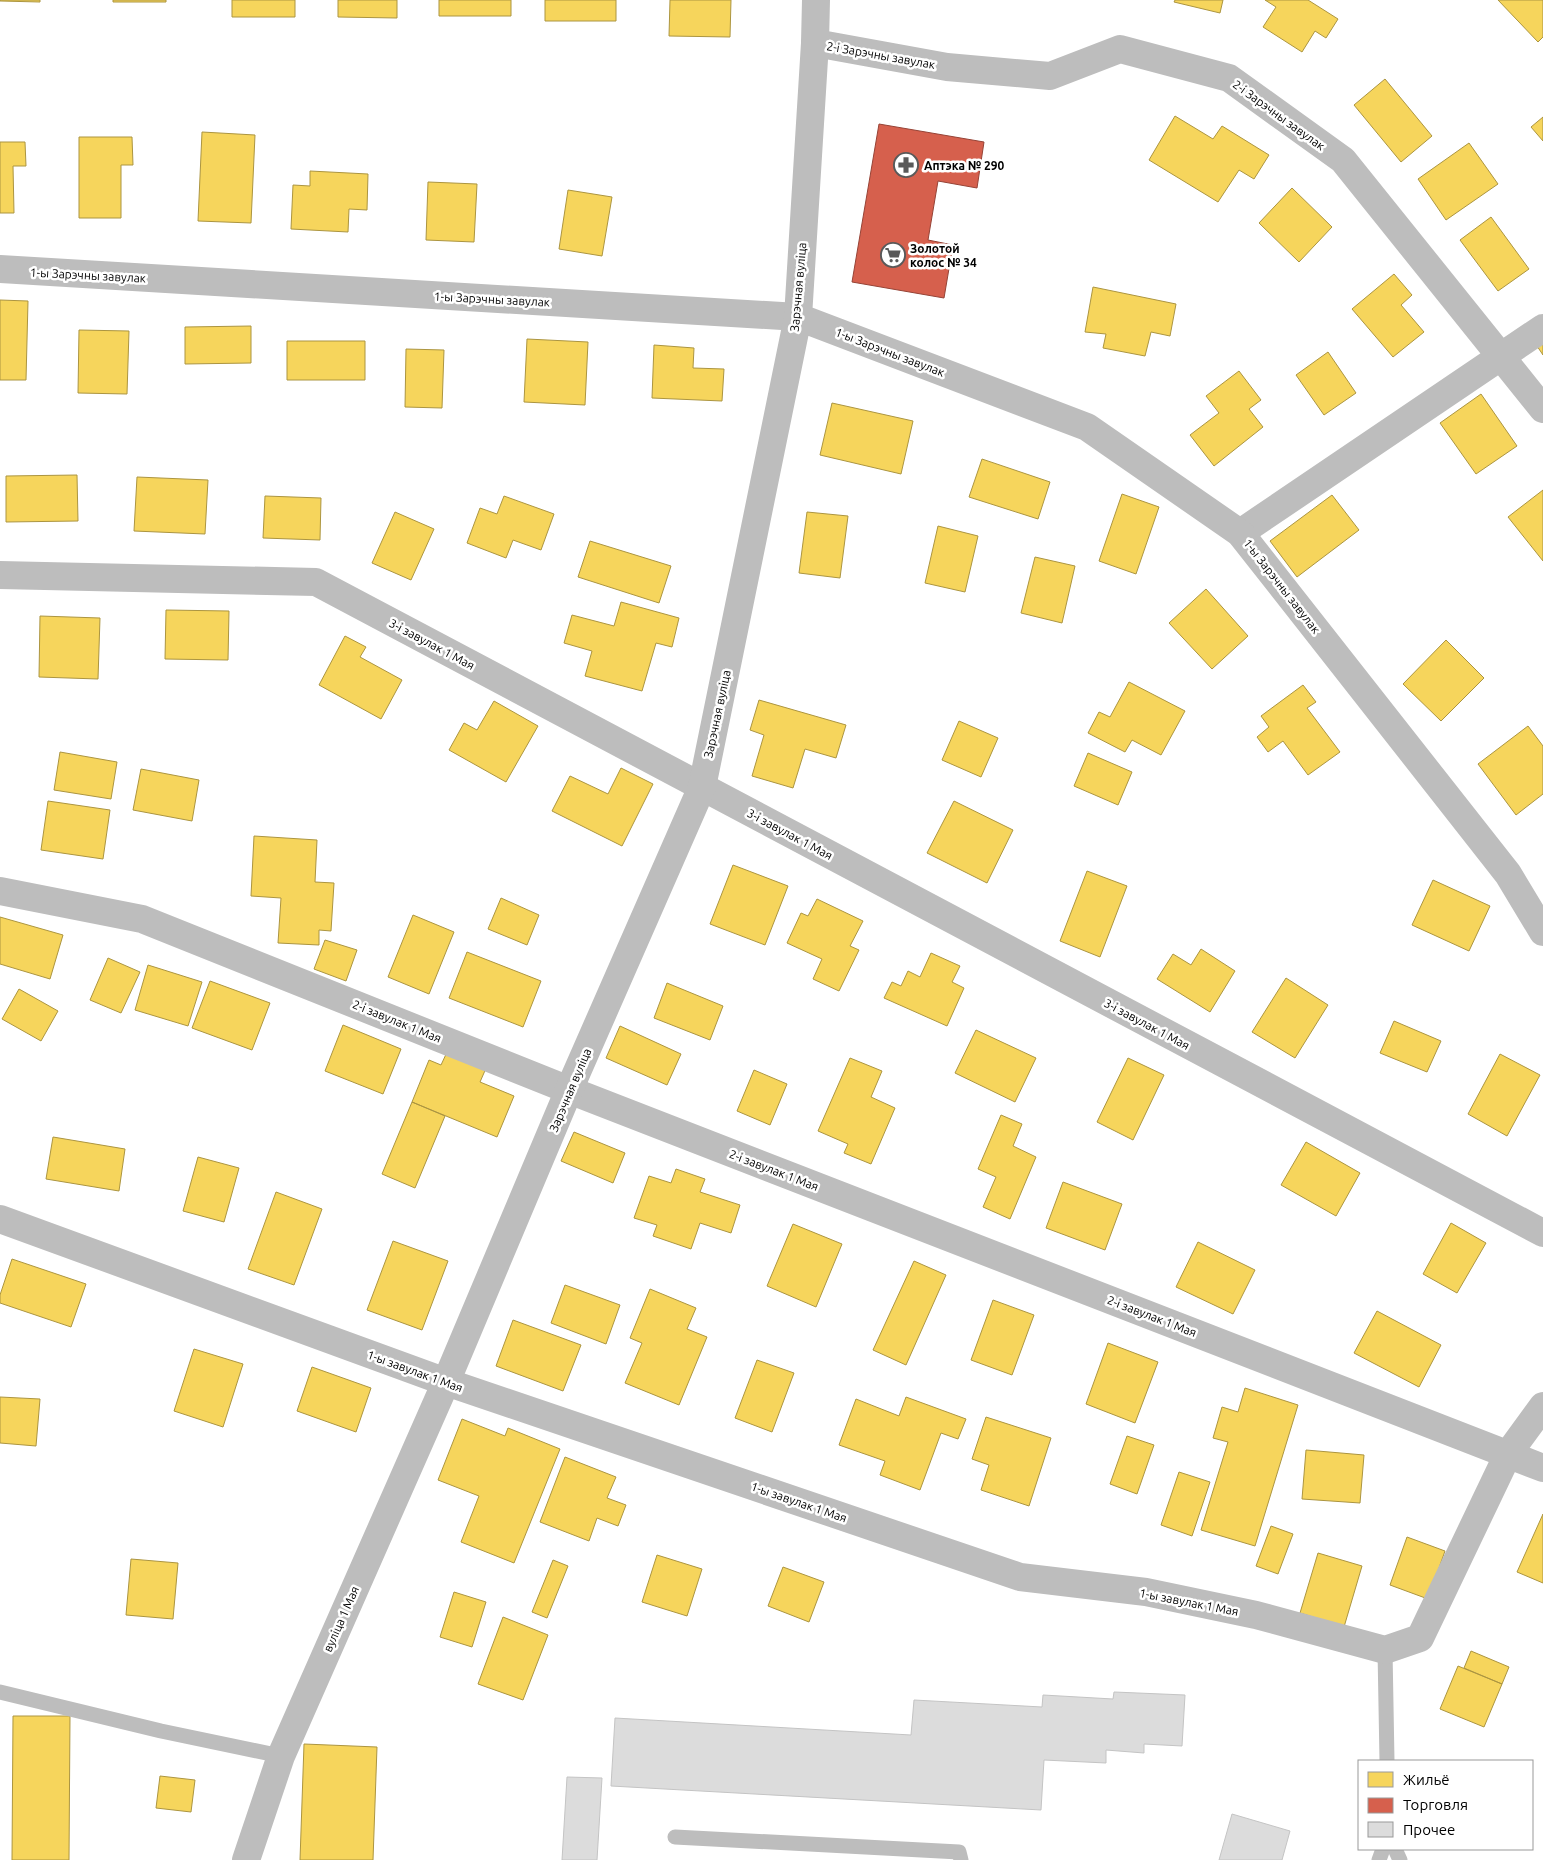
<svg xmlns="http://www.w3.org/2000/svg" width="1543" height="1860" font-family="Ubuntu,sans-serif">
<rect width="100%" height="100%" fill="#fff"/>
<path fill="#f6d55c" stroke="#ac9540" d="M0 0H40V2L0 1Z
M113 0H166V2H113Z
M232 0H295V17H232Z
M338 0H397V18L338 17Z
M439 0H511V16H439Z
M545 0H616V21H545Z
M670 0H731L730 37 669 36Z
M1175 0H1223L1220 13 1174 2Z
M1265 0H1308L1338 19 1326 38 1315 31 1302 52 1263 27 1276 7Z
M1498 0H1543V37L1538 42Z
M1385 79 1432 136 1401 162 1354 105Z
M1175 116 1213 139 1222 126 1269 155 1254 179 1239 170 1218 202 1149 160Z
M1543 117V141L1531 127Z
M202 132 255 135 251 223 198 221Z
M79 137H132L133 165H121V218H79Z
M0 142H25L26 166H13L14 213H0Z
M1469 143 1498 184 1446 220 1418 179Z
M310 171 368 174 367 210 349 209 348 232 291 229 293 185 310 186Z
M428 182 477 184 474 242 426 240Z
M1292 188 1332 227 1299 262 1259 223Z
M568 190 612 197 602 256 559 249Z
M1491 217 1529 269 1498 291 1460 240Z
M1394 274 1412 295 1401 305 1424 332 1393 357 1352 309Z
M1093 287 1176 304 1170 336 1151 332 1145 356 1103 348 1106 334 1085 332Z
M0 300 28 301 26 380H0Z
M251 326V363L185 364V327Z
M79 330 129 331 127 394 78 393Z
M527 339 588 342 585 405 524 402Z
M287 341H365V380H287Z
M1543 341V355L1537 346Z
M654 345 694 348 693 368 724 369 722 401 652 398Z
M406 349 444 350 442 408 405 407Z
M1328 352 1356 393 1324 415 1296 375Z
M1239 371 1261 400 1249 409 1263 427 1214 466 1190 435 1219 413 1206 396Z
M1481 394 1517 446 1476 474 1440 423Z
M832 403 913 421 901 474 820 455Z
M982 459 1050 482 1038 519 969 497Z
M77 475 78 521 6 522V476Z
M137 477 208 480 205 534 134 531Z
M1543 490V561L1508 517Z
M1122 494 1159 507 1136 574 1099 561Z
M1332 495 1359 530 1297 577 1270 541Z
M265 496 321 498 320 540 263 538Z
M504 496 554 514 541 550 513 540 506 558 467 543 480 508 497 514Z
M395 512 434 529 411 580 372 563Z
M807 512 848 516 840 578 799 573Z
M938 526 978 536 965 592 925 583Z
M590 541 671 566 659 603 578 577Z
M1035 557 1075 566 1062 623 1021 613Z
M1206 589 1248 636 1212 669 1169 623Z
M621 602 679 618 672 647 656 643 642 691 585 676 592 651 564 643 572 615 614 626Z
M166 610 229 611 228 660 165 659Z
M40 616 100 618 98 679 39 677Z
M345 636 366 647 360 657 402 680 381 719 319 685Z
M1446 640 1484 678 1441 721 1403 684Z
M1129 682 1185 711 1161 755 1132 740 1125 752 1088 733 1099 712 1110 717Z
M1303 685 1316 702 1307 708 1340 752 1308 775 1283 741 1268 752 1257 737 1269 727 1261 716Z
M759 700 846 725 836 758 805 749 793 788 752 776 764 735 750 730Z
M494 701 538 726 506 782 449 750 464 723 477 730Z
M959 721 998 738 981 777 942 760Z
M1528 726 1543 746V794L1516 815 1478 764Z
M60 752 117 762 111 799 54 790Z
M1088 753 1132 772 1118 805 1074 786Z
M621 768 653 784 622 846 552 811 570 776 608 794Z
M141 769 199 780 192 821 133 810Z
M48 801 110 810 103 859 41 850Z
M954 801 1013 830 987 883 927 853Z
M254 836 317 840 315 882 334 883 331 931 319 930V945L278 943 281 898 251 896Z
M733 865 788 886 765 945 710 924Z
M1087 871 1127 886 1100 957 1060 941Z
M1433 880 1490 906 1469 951 1412 925Z
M501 898 539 915 527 945 488 929Z
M817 899 863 921 850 946 859 950 839 991 813 979 822 959 787 943 801 913 808 916Z
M413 915 454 932 429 994 388 977Z
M0 917 63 935 50 979 0 964Z
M325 940 357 950 346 981 314 969Z
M1201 949 1235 971 1210 1012 1157 979 1173 954 1191 965Z
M467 952 541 981 523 1027 449 998Z
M931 953 960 966 952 982 964 988 947 1026 884 998 892 982 901 986 908 971 920 977Z
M108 958 140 972 121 1013 90 1000Z
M148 965 202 982 188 1026 135 1010Z
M1286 978 1328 1005 1295 1058 1252 1032Z
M210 981 270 1003 252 1050 192 1028Z
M667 983 723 1006 710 1040 654 1018Z
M19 989 58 1011 41 1041 2 1019Z
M1394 1021 1441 1041 1427 1072 1380 1053Z
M343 1025 401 1049 383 1094 325 1071Z
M620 1026 681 1054 667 1085 606 1058Z
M976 1030 1036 1058 1015 1102 955 1073Z
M448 1050 487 1066 480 1082 514 1096 497 1137 412 1102 429 1060 441 1065Z
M1500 1054 1540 1075 1507 1136 1468 1114Z
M850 1058 882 1071 871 1097 895 1108 871 1164 844 1153 848 1144 818 1131Z
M1128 1058 1164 1075 1133 1140 1097 1122Z
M754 1070 787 1084 770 1125 737 1111Z
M412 1102 445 1116 415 1188 382 1174Z
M1001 1115 1022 1124 1013 1146 1036 1157 1010 1219 983 1207 996 1177 978 1169Z
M574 1132 625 1153 613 1183 561 1161Z
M53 1137 125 1149 119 1191 46 1179Z
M1306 1142 1360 1173 1336 1216 1281 1185Z
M198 1157 239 1168 224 1222 183 1211Z
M676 1169 705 1179 700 1192 740 1205 731 1233 700 1223 691 1249 653 1236 657 1225 634 1218 649 1176 671 1183Z
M1063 1182 1122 1204 1105 1250 1046 1228Z
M276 1192 322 1209 294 1285 248 1269Z
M1451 1223 1486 1243 1457 1293 1423 1274Z
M793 1224 842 1244 816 1307 767 1286Z
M393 1241 448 1261 422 1330 367 1310Z
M1198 1242 1255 1270 1233 1314 1176 1287Z
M12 1259 86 1284 71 1327 0 1303V1295Z
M914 1261 946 1275 906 1365 873 1350Z
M565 1285 620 1305 606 1344 551 1323Z
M650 1289 696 1308 687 1329 707 1337 679 1405 625 1383 642 1343 630 1338Z
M993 1300 1034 1315 1012 1375 971 1360Z
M1377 1311 1441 1345 1419 1387 1354 1353Z
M513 1320 581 1345 563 1391 496 1366Z
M1108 1343 1158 1362 1135 1423 1086 1404Z
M194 1349 243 1364 223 1427 174 1411Z
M757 1360 794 1373 772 1432 735 1418Z
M312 1367 371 1388 356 1432 297 1411Z
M1245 1388 1298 1405 1255 1546 1201 1530 1228 1442 1213 1438 1222 1407 1238 1412Z
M0 1397 40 1399 36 1446 0 1443Z
M906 1397 966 1419 958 1439 941 1433 920 1490 880 1475 885 1461 839 1445 856 1399 899 1416Z
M986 1417 1051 1438 1029 1506 981 1490 989 1465 972 1459Z
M462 1419 505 1436 508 1428 560 1449 514 1563 461 1542 479 1496 438 1480Z
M1127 1436 1154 1445 1137 1494 1110 1484Z
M1306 1450 1364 1455 1360 1503 1302 1499Z
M565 1457 616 1477 607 1498 626 1505 618 1526 597 1518 589 1541 540 1522Z
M1179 1472 1210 1482 1192 1536 1161 1525Z
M1543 1514V1583L1517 1572Z
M1271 1526 1293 1534 1278 1574 1256 1566Z
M1407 1537 1445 1551 1428 1599 1390 1585Z
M1318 1553 1362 1566 1344 1627 1300 1613Z
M657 1555 702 1569 687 1616 642 1602Z
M131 1559 178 1563 173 1619 126 1615Z
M553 1560 568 1566 547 1618 532 1612Z
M783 1567 824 1582 809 1622 768 1606Z
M454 1592 486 1602 472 1647 440 1637Z
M503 1617 548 1635 523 1700 478 1684Z
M1471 1651 1509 1667 1502 1684 1464 1668Z
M1458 1666 1502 1684 1484 1727 1440 1709Z
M13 1716H70L69 1860H12Z
M304 1744 377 1747 373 1860H300Z
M160 1776 195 1780 191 1812 156 1808Z"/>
<path fill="#d6604d" stroke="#964336" d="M879 124 984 142 977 188 938 181 928 240 953 245 944 298 852 282Z"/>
<path fill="#dcdcdc" stroke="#c4c4c4" d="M1114 1692 1185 1695 1182 1746 1144 1744V1753L1106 1750V1763L1044 1760 1041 1810 611 1786 615 1718 911 1735 914 1700 1042 1707 1043 1695 1113 1699Z
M567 1777 602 1778 597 1860H562Z
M1232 1814 1290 1831 1282 1860H1219Z"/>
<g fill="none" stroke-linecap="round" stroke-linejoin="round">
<path stroke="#bdbdbd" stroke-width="15" d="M1385 1650 1387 1761
M0 1692 161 1731 281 1756
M675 1837 959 1852 961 1860
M1395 1849 1400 1860
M1379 1860 1383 1849"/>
<path stroke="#bdbdbd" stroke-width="28" d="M815 43 947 67 1050 76 1120 49 1229 78 1343 160 1543 409
M0 269 798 317
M1240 533 1543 328
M0 575 316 582 1543 1233
M0 891 142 919 569 1090 1543 1468
M0 1219 446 1382 1020 1577 1146 1592 1256 1615 1385 1650 1420 1638 1508 1454 1543 1406"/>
<path stroke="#bdbdbd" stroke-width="28" d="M798 317 1087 427 1240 533 1508 874 1543 932
M246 1860 281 1756 446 1382 569 1090 702 787 798 317 815 43 816 0"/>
</g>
<defs>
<symbol id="pharmacy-ring" viewBox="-11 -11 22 22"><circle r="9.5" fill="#fff" stroke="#595959" stroke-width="1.5"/><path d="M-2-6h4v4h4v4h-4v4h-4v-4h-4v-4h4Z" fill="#595959"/></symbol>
<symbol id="supermarket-ring" viewBox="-11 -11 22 22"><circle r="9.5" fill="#fff" stroke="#595959" stroke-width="1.5"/><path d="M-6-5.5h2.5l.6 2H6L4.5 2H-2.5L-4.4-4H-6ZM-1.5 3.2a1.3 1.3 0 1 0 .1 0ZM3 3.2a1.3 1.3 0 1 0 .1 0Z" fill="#595959"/></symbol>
</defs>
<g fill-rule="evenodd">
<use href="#pharmacy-ring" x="892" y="151" width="28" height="28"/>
<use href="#supermarket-ring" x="879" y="241" width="28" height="28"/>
</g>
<g text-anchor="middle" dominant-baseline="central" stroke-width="5" stroke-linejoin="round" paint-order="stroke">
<g font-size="12" fill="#000" stroke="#fff">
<text transform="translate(881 55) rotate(10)">2-і Зарэчны завулак</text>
<text transform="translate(1279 115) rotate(36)">2-і Зарэчны завулак</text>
<text transform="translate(88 275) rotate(3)">1-ы Зарэчны завулак</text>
<text transform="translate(798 287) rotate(-85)">Зарэчная вуліца</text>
<text transform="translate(492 299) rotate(3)">1-ы Зарэчны завулак</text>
<text transform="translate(890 352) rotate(21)">1-ы Зарэчны завулак</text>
<text transform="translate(1282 586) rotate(52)">1-ы Зарэчны завулак</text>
<text transform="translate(432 644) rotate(28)">3-і завулак 1 Мая</text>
<text transform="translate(717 714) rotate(-78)">Зарэчная вуліца</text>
<text transform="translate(790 834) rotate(28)">3-і завулак 1 Мая</text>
<text transform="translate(397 1021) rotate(22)">2-і завулак 1 Мая</text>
<text transform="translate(1147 1024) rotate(28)">3-і завулак 1 Мая</text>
<text transform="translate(570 1090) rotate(-67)">Зарэчная вуліца</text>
<text transform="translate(774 1170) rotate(21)">2-і завулак 1 Мая</text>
<text transform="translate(1152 1316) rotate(21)">2-і завулак 1 Мая</text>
<text transform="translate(415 1371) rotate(20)">1-ы завулак 1 Мая</text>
<text transform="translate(799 1502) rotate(19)">1-ы завулак 1 Мая</text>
<text transform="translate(1189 1602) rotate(11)">1-ы завулак 1 Мая</text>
<text transform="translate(341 1619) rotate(-66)">вуліца 1 Мая</text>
</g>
<g font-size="12" font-weight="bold" fill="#000" stroke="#fff" text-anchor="start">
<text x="924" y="165">Аптэка № 290</text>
<text x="910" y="248">Золотой<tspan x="910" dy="14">колос № 34</tspan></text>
</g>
</g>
<rect x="1358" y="1760" width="175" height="90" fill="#ffffff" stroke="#999999"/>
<rect x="1368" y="1772" width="25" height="15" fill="#f6d55c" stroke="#999999"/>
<text x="1403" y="1785" font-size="15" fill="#000000">Жильё</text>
<rect x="1368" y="1798" width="25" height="15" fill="#d6604d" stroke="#999999"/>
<text x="1403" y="1810" font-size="15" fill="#000000">Торговля</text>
<rect x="1368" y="1822" width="25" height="15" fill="#dcdcdc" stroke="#999999"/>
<text x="1403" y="1835" font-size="15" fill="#000000">Прочее</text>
</svg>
